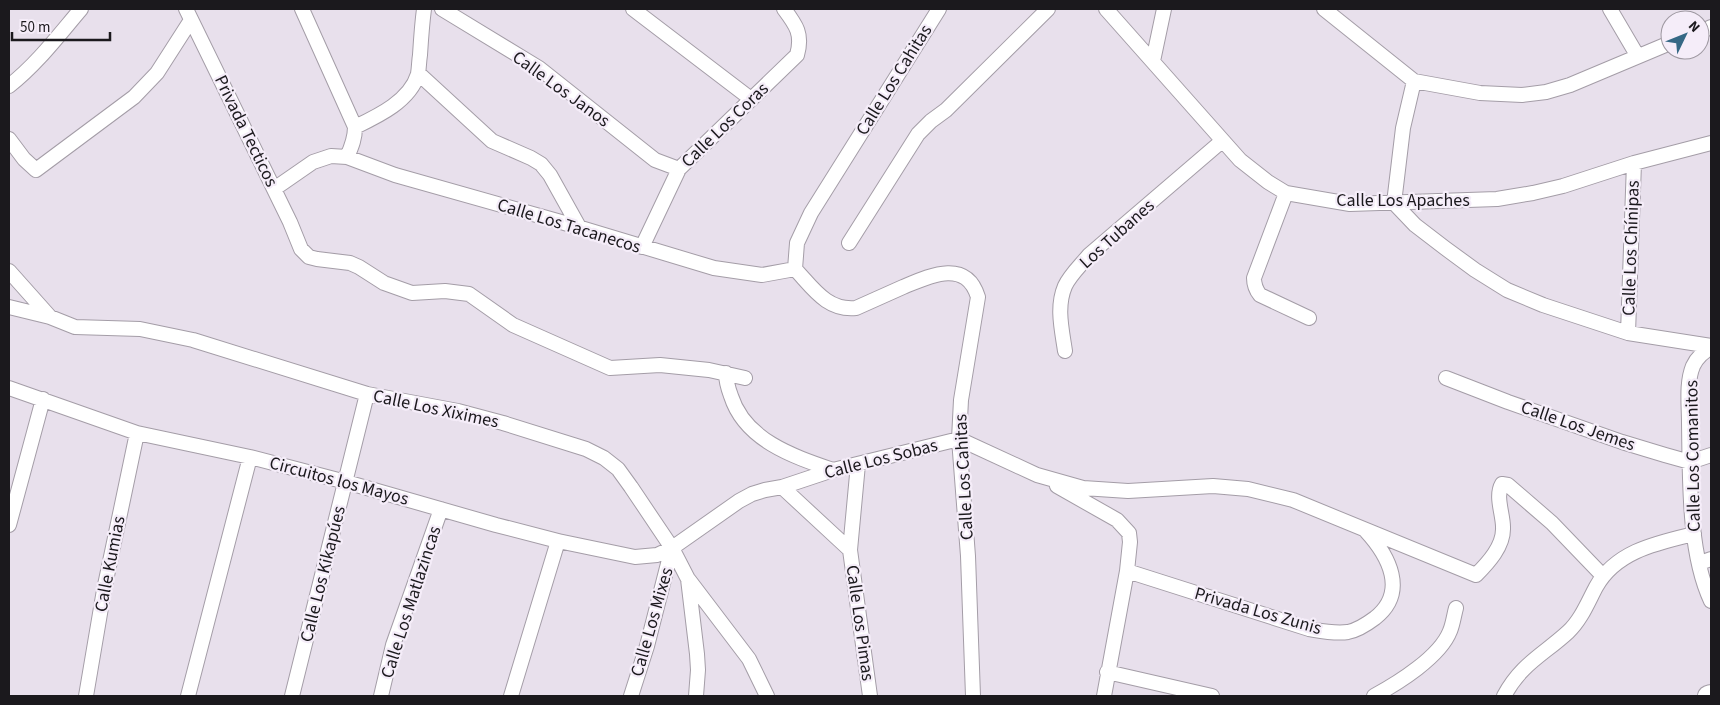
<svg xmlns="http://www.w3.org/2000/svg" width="1720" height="705" font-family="'Source Sans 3',sans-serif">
<rect width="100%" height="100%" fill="#e8e0ec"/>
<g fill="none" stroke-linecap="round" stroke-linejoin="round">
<defs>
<path id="street" d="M186 9 290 222 301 249 309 257 317 259 350 263 359 267 384 283 412 293 445 291 469 294 513 325 610 368 660 365 709 370 745 378
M302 9 355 127C355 138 352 146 347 157
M442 9 539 68 655 160 679 169
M633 9 751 99
M939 9 811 213 797 243 795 269C813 288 827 311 856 308 872 301 887 294 903 287 929 276 966 258 978 297L961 400 959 439 968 556 973 696
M1106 9 1240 160 1268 182 1286 193 1350 204 1497 199 1533 193 1563 186 1634 163 1711 143
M1324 9 1414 81 1480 93 1522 95 1546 92 1570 85 1670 43
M1610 9 1637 55
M1700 32 1711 27
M1153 61 1164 9
M418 73 492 141 531 158 541 164 550 175 579 227
M1414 81 1403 128 1394 203 1415 225 1445 248 1475 270 1507 290 1543 305 1628 333 1711 346
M9 86C37 64 58 36 81 9
M355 127C378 116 410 101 418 74 419 68 419 61 420 55 421 39 422 24 424 9
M9 139 24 159 36 170 134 97 157 73 191 20
M274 189 313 162 331 156 347 157 395 175 561 222 714 268 762 275 795 269
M1286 193 1254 278C1254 285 1256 290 1260 295L1309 318
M849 243 918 134 931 121 946 110 1048 9
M642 247 679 169 797 55C803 34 796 25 784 9
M9 271 50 317
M9 307 50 317 75 327 140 329 193 340 367 394 458 411 503 423 586 449 604 458 618 469 631 487 672 548 688 579 697 654 698 670 696 696
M1628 333 1634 163
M1711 347C1704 352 1697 357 1693 366 1686 383 1689 405 1689 423 1690 477 1688 552 1711 601
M1065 351C1062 330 1056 307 1065 286 1070 275 1081 265 1089 255L1222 141
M726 373C726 381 728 388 731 396 745 440 792 456 833 470
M1446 378 1508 402 1622 442 1665 455 1690 462 1711 455
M9 388 137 433 250 457 346 482 496 525 558 541 635 557 657 555 672 548 739 501 752 494 765 490 782 487 833 470 959 439 1037 475 1083 488 1128 491 1213 486 1248 489 1293 500 1476 575C1488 563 1504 546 1503 527 1503 514 1495 496 1502 484L1508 485 1552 523 1603 576
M1057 486 1117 520 1129 533 1130 542 1127 571 1104 696
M782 487 850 550 870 696
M9 525 43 399
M850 550 858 464
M1700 563 1711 559
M1127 571 1309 629C1321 631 1335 634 1348 632 1358 630 1367 624 1375 618 1408 592 1389 556 1366 531
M689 580 749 659 767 696
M1107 672 1212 696
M86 696 104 590 137 433
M188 696 250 457
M292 696 367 394
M381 696 393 645 441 509
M511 696 558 541
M631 696 647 646 672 548
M1374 696C1398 683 1440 657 1450 631 1453 624 1454 615 1456 608
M1504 696C1521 664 1543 655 1568 632 1581 620 1588 602 1596 587 1616 551 1657 543 1694 534"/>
<path id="secondary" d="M1708 696 1711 695"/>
</defs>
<use href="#street" stroke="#a49da7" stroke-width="16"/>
<use href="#secondary" stroke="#a49da7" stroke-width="22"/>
<use href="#street" stroke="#fff" stroke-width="14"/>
<use href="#secondary" stroke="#fff" stroke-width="20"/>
</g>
<g text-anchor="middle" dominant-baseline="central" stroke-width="4.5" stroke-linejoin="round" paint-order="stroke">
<g font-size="18" fill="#1b191d" stroke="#f5edf9">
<text transform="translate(894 80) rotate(-58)">Calle Los Cahitas</text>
<text transform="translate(561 89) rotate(36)">Calle Los Janos</text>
<text transform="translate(725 125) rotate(-44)">Calle Los Coras</text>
<text transform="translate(246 131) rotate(64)">Privada Tecticos</text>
<text x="1403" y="200">Calle Los Apaches</text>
<text transform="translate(569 226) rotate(17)">Calle Los Tacanecos</text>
<text transform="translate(1117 234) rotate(-42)">Los Tubanes</text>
<text transform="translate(1631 248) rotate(-88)">Calle Los Chínipas</text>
<text transform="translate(436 409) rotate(12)">Calle Los Xiximes</text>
<text transform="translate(1578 426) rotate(19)">Calle Los Jemes</text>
<text transform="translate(1693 456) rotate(-91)">Calle Los Comanitos</text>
<text transform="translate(881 459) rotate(-14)">Calle Los Sobas</text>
<text transform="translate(964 477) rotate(-93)">Calle Los Cahitas</text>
<text transform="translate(339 481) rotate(15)">Circuitos los Mayos</text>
<text transform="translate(110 564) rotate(-79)">Calle Kumias</text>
<text transform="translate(323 574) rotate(-76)">Calle Los Kikapúes</text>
<text transform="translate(411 602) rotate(-72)">Calle Los Matlazincas</text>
<text transform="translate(1258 611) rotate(16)">Privada Los Zunis</text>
<text transform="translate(652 622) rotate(-74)">Calle Los Mixes</text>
<text transform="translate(860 623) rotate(82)">Calle Los Pimas</text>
</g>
</g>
<rect width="1720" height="705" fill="none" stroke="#1b191d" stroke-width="20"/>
<g transform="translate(1685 35) rotate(47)"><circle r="24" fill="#f5edf9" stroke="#9e98a1"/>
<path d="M0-4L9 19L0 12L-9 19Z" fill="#356885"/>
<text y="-8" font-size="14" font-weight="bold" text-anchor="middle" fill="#1b191d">N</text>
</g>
<path d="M12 32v8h98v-8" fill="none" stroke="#1b191d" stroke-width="2.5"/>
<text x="20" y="32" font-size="15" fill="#1b191d" stroke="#f5edf9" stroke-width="4" paint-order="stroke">50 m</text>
</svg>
